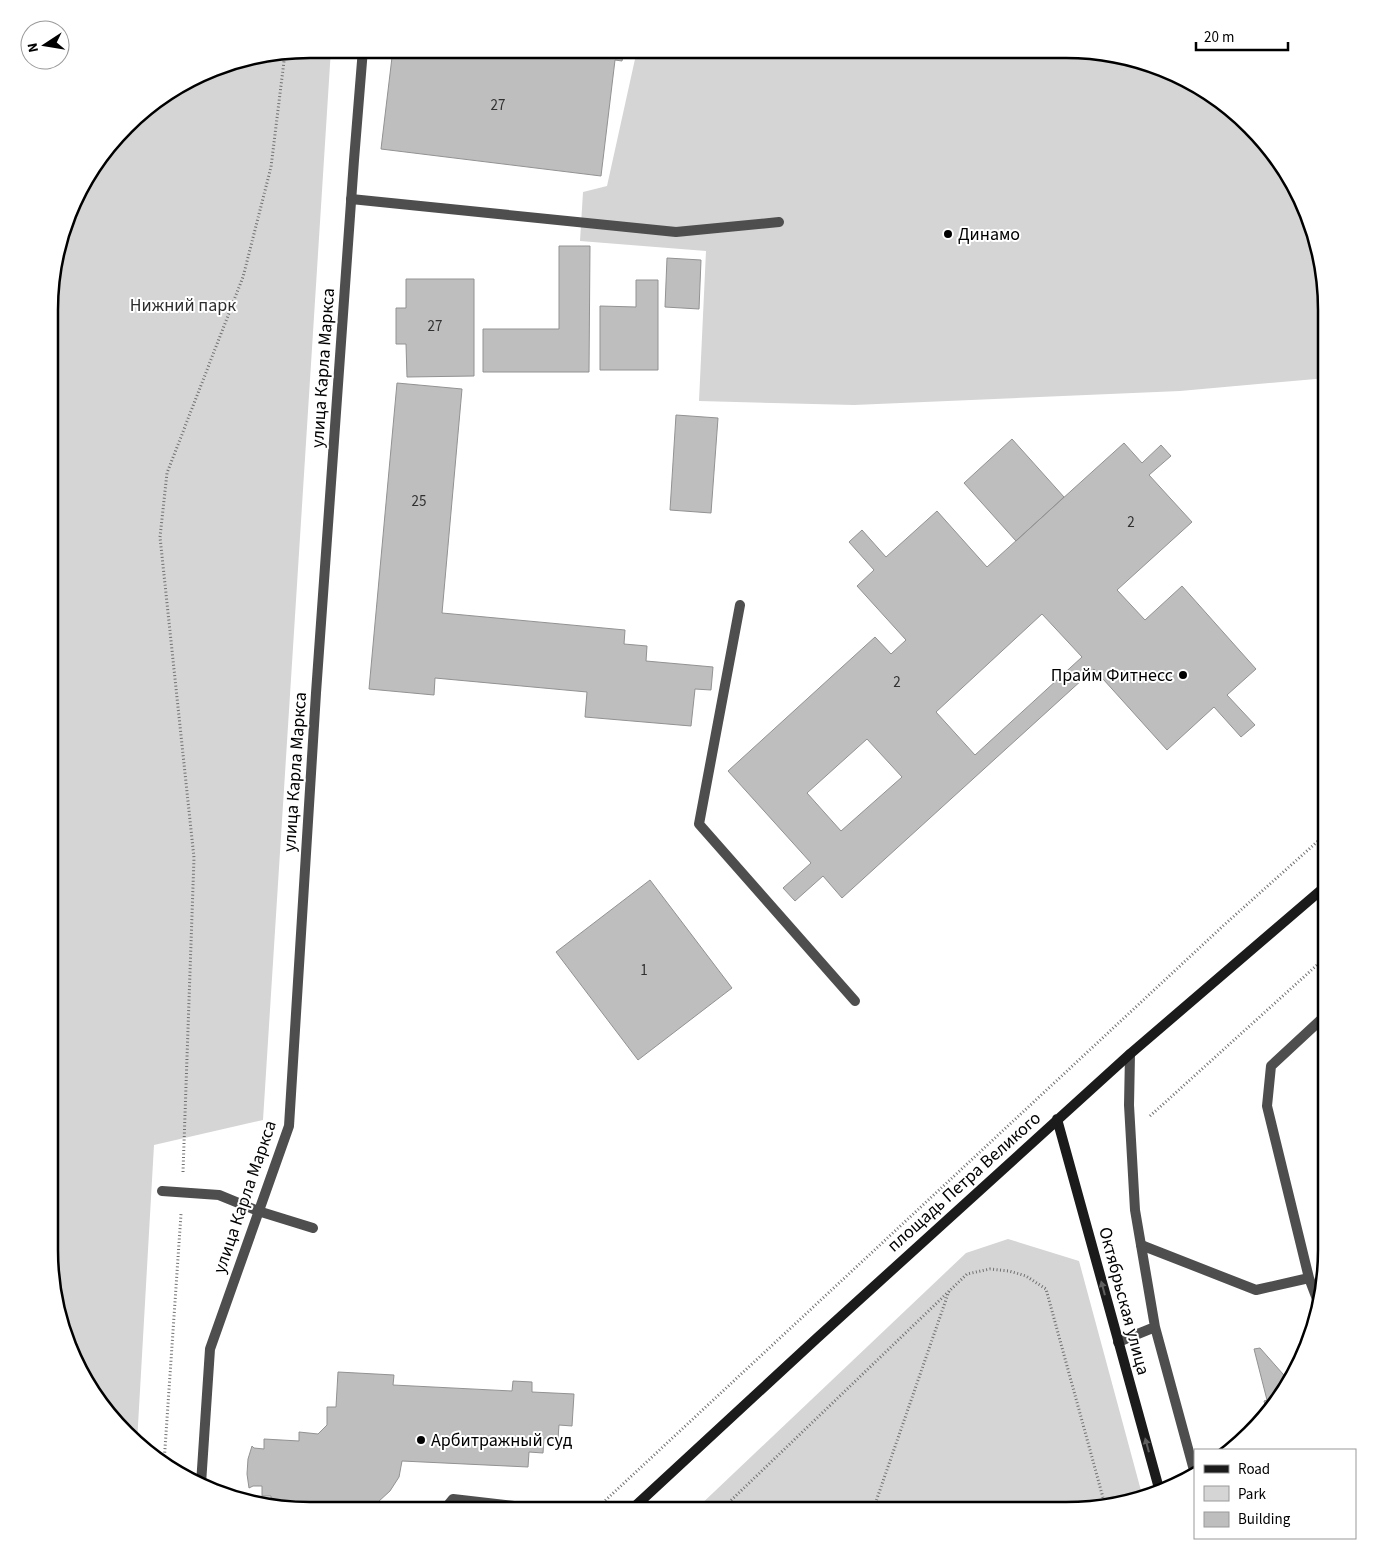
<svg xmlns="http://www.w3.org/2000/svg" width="1376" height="1559" font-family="'Source Sans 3',sans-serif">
<rect width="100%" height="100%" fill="#fff"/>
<path fill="#d5d5d5" d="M310 49H331L263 1120 154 1145 137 1443 125 1434 93 1394 63 1333 49 1266 51 275 84 179 138 113 226 63Z
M637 50 1100 51 1197 84 1251 125 1283 165 1313 226 1327 293V378L1180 391 854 405 699 401 706 251 580 241 583 192 607 186Z
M1008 1239 1079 1261 1143 1498 1083 1510H695L966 1253Z"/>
<path fill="#bebebe" stroke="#929292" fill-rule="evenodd" d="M393 49 624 50 622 61 615 60 601 176 381 149Z
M559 246H590L589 372H483V329H559Z
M667 258 701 260 699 309 665 307Z
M406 279H474V376L407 377 406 344H396V308H406Z
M636 280H658V370H600V306L636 307Z
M397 383 462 389 442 613 625 630 624 644 647 646 646 661 713 667 711 690 695 689 691 726 585 717 587 692 435 678 434 695 369 689Z
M676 415 718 418 711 513 670 510Z
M1012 439 1064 497 1016 541 964 483Z
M1124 443 1142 463 1161 445 1171 456 1149 475 1192 522 1117 590 1145 620 1182 586 1256 669 1227 695 1255 725 1241 737 1214 707 1167 750 1094 669 842 898 823 876 795 901 783 888 811 863 728 771 875 637 891 654 906 640 857 586 874 570 849 542 862 530 886 557 937 511 987 567ZM1042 614 1082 657 975 755 936 712ZM867 739 902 777 841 831 807 793Z
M650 880 732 988 638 1060 556 952Z
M1260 1348 1290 1382 1267 1413 1264 1401 1267 1400 1254 1349Z
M338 1372 394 1375 393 1385 512 1391 513 1381 532 1382V1392L574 1394 572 1426 559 1425 558 1439 544 1438 543 1453 529 1452 528 1467 402 1461 399 1477 390 1491 378 1502 363 1508 347 1510H293L271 1506V1496H262V1486H253L249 1488 247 1474 248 1459 252 1446 254 1448 264 1449V1439L299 1441V1432L318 1434 327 1425V1407H336Z"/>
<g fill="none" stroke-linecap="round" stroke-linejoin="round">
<path stroke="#707070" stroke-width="3" stroke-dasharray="1 2.5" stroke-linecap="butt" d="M1150 1116 1327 956
M183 1172 194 858 160 537 167 473 243 277 271 167 285 53
M164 1463 181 1214
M595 1510 1224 925 1327 833
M721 1510 967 1274 990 1269 1009 1271 1026 1276 1046 1289 1105 1505
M873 1510 949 1291"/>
<path stroke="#4e4e4e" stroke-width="10" d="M351 199 676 232 779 222
M740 605 699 824 855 1001
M162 1191 219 1195 258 1211 313 1228
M1141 1245 1256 1290 1309 1278
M1320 1307 1309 1278 1267 1106 1271 1066 1327 1014
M444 1510 453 1499 550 1510"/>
<path stroke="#4e4e4e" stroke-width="10" d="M1130 1054 1129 1105 1135 1210 1155 1327 1195 1474
M1118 1342 1155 1327
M201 1484 210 1349 289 1126 316 693 354 160 363 49"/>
<path stroke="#1b1b1b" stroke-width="10" d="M1057 1119 1160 1492
M631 1510 816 1339 1130 1054 1327 885"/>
</g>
<defs><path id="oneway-solid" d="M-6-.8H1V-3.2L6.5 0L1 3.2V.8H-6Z" transform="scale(1.25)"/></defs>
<g fill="#5f5f5f">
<use href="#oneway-solid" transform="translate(1103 1288) rotate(-105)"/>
<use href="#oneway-solid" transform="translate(1147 1445) rotate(-105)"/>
</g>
<g fill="#000" stroke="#fff" stroke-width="2">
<circle cx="948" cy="234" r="5"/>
<circle cx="1183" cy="675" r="5"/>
<circle cx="421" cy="1440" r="5"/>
</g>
<g text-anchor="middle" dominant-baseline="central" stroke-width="4" stroke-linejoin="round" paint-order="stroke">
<g font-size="15" fill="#303030">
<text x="498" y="105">27</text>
<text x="435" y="326">27</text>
<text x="419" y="501">25</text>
<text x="1131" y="522">2</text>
<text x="897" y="682">2</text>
<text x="644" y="970">1</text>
</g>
<g font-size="18" fill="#000" stroke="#fff" text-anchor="start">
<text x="958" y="234">Динамо</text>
<text x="1173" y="675" text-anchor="end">Прайм Фитнесс</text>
<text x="431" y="1440">Арбитражный суд</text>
</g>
<g font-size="18" fill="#2c2c2c" stroke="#fff">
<text x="183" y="305">Нижний парк</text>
</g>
<g font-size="18" fill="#000" stroke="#fff">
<text transform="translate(323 368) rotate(-86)">улица Карла Маркса</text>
<text transform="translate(295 772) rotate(-86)">улица Карла Маркса</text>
<text transform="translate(964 1182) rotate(-42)">площадь Петра Великого</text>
<text transform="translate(245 1197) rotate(-71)">улица Карла Маркса</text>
<text transform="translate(1124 1301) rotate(75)">Октябрьская улица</text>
</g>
</g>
<path d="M0 0H1376V1559H0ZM310 58H1066A252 252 0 0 1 1318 310V1250A252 252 0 0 1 1066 1502H310A252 252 0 0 1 58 1250V310A252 252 0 0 1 310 58Z" fill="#fff" fill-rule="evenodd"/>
<path fill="none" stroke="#000" stroke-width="2.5" d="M310 58H1066A252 252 0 0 1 1318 310V1250A252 252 0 0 1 1066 1502H310A252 252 0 0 1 58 1250V310A252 252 0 0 1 310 58Z"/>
<rect x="1194" y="1449" width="162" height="90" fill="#ffffff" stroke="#999999"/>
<rect x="1204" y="1465" width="25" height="8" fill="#1b1b1b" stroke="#999999"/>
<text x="1238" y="1474" font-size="15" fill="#000000">Road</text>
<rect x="1204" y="1486" width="25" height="15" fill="#d5d5d5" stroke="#999999"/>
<text x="1238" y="1499" font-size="15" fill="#000000">Park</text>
<rect x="1204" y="1512" width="25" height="15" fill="#bebebe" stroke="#999999"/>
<text x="1238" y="1524" font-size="15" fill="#000000">Building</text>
<g transform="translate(45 45) rotate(258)"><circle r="24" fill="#ffffff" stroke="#999999"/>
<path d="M0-4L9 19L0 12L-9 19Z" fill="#000000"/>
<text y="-8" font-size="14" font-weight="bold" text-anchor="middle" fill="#000000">N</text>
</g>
<path d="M1196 42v8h92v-8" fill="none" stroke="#000000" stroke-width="2.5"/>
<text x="1204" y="42" font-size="15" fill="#000000" stroke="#ffffff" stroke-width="4" paint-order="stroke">20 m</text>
</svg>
